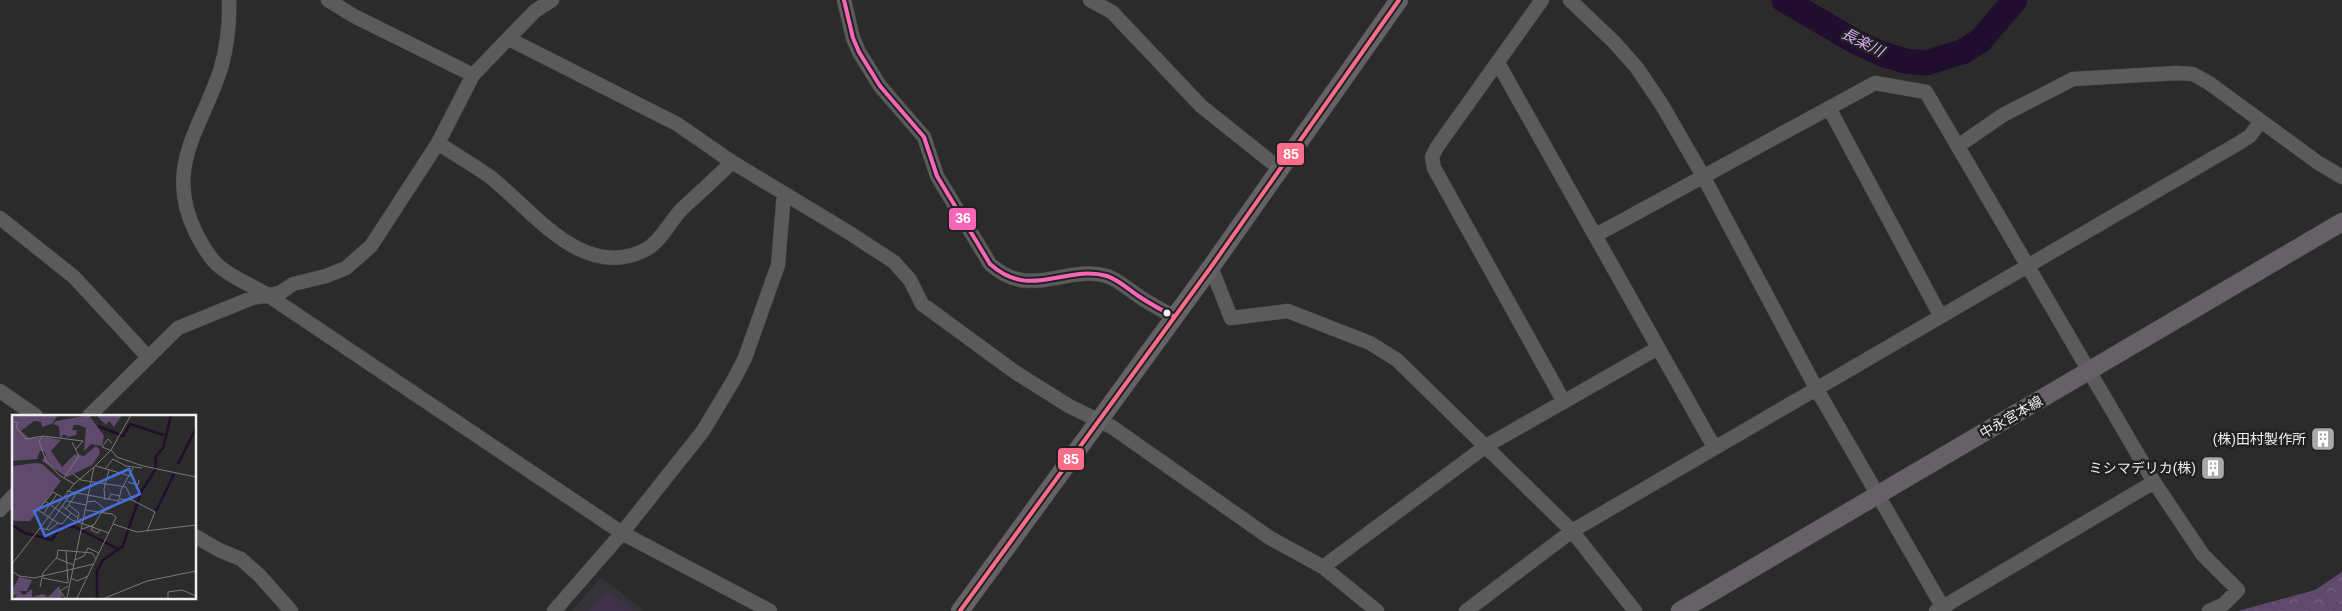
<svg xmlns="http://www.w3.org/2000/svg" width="2342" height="611" font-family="Arial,'Noto Sans JP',sans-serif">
<defs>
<pattern id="forest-crowns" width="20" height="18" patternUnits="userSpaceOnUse" patternTransform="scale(1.25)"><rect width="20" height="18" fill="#5f4a6e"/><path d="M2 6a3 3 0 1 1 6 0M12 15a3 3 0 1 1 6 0" fill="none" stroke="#766483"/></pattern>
</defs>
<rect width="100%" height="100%" fill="#2b2b2b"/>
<path fill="#353238" d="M601 577 644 611H572Z"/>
<path fill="url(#forest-crowns)" d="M2342 572V611H2238L2315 590Z"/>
<path fill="#40314b" d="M607 590 633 611H589Z"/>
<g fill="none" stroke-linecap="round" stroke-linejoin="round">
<path stroke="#210d2e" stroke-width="25" d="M1784 0 1856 42 1882 54 1905 61 1926 63 1962 52 1980 41 2015 0"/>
<defs>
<path id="minor" d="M229 0C230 23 227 46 221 68 202 128 163 167 196 233 202 245 210 259 220 267 233 278 251 285 266 294L622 533 770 611
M328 0 354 16 473 75
M844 0 853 38 859 52 880 86 924 137 937 176 990 264C1031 301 1065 264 1107 276 1119 280 1129 290 1140 297 1150 304 1162 310 1173 316
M1090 0 1112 12 1201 106 1280 169
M1542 0 1437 147 1432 157 1434 168 1564 402
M1570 0 1615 43 1637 68 1662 105 1703 176 1816 388 1945 611
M509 39 677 124 732 162 848 232 894 262 910 280 922 304 1015 372 1069 406 1112 427 1270 538 1323 567 1377 611
M1498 63 1714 447
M1829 108 1940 315
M438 143C454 154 472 164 489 176 533 210 583 283 647 249 662 240 670 221 682 209 699 193 716 178 732 162
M1958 146 2003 115 2073 79 2177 73 2193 74 2209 83 2317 162 2342 177
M0 218 74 277 148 357
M1596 235 1875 83 1926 92 2154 482 2203 555 2238 590 2224 604 2209 611
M1211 267 1231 318 1288 311 1370 343 1397 360 1572 531 1635 611
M0 391 36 416
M89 416 178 328 252 298 280 293 293 284 326 276 346 268 371 246 438 143 473 75 535 11 552 0
M0 510 14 495
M195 536 219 550 241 559 260 576 291 611
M1323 567 1486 446 1658 348
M554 611 622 533 703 431 733 381 745 358 778 265 784 193
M1466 611 1572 531 2239 143 2250 136 2260 122
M1936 611 2154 482"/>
<path id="major" d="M960 611 1211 267 1399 0
M1680 611 2342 222"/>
</defs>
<use href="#minor" stroke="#484748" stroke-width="15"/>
<use href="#major" stroke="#484748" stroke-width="19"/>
<use href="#minor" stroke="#5b5b5b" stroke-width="14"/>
<use href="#major" stroke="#656167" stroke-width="18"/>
<defs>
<path id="bus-1" d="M844 0 853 38 859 52 880 86 924 137 937 176 990 264C1031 301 1065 264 1107 276 1119 280 1129 290 1140 297 1150 304 1162 310 1173 316"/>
<path id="bus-2" d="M960 611 1211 267 1399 0"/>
</defs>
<use href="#bus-1" stroke="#212022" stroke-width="8"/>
<use href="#bus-2" stroke="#212022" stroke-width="8"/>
<use href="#bus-1" stroke="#fa66b7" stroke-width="4"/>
<use href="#bus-2" stroke="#fb6d88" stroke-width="4"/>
</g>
<defs>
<symbol id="building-square" viewBox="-11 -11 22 22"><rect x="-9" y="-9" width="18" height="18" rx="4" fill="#aaa9aa" stroke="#212022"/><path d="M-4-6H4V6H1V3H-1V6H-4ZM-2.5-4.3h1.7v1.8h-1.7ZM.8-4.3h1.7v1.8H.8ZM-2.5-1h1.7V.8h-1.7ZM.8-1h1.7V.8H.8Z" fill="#fff"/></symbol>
</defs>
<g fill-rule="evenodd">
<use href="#building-square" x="2309" y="425" width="28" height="28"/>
<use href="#building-square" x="2199" y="454" width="28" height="28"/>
</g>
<circle fill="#eeedef" stroke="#212022" stroke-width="2" cx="1167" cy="313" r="4.5"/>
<g text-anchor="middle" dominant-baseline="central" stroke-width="5" stroke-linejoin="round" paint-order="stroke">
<g font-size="14" fill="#eeedef" stroke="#212022">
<text transform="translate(2011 417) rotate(-30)">中永宮本線</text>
</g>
<g font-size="14" fill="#eeedef" stroke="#212022" text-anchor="end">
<text x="2306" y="439">(株)田村製作所</text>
<text x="2196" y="468">ミシマデリカ(株)</text>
</g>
<g font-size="15" font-style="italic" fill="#d5aff2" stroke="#212022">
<text transform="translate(1863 42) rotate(27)">長楽川</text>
</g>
</g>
<g transform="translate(12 415)">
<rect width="184" height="184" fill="#2b2b2b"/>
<path d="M0 0H46L40 9 30 12 29 7 22 6 9 16 17 23 36 22 49 25 39 36 50 52 63 39 72 41 84 31 88 35 87 40 80 50 55 62 30 46 34 40 32 36H28L25 44 0 46ZM77 0 92 21 90 31 79 29 72 36 74 13 67 10H62L60 15H65L64 20 56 22 52 19 48 24 47 11 41 9 44 6ZM84 0H110L102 12 97 6 94 10ZM23 48 30 49 49 66 18 106H3L0 103V51ZM7 162 20 165 15 176H7L12 180 20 174V182L31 179 36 182 47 171 50 181 48 183H3L5 179 2 181 0 176Z" fill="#5f4a6e"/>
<path fill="none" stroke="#210d2e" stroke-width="2.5" d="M86 11 111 21 118 9 152 20M166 49 184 13M144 96 162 59M0 110 13 118 40 125 49 111 63 112 108 135M85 183V156L91 145 111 131 129 77 143 55 144 41 151 33 159 0"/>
<path fill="none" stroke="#797979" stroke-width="1" d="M0 6 6 8 4 12 14 24 31 21 27 26 34 46 47 60 62 69 0 149M31 21 71 26 64 34M98 35 90 32 96 24 100 28M99 35 105 42 131 51 184 62M84 51 118 61M93 54 101 44 114 51 130 53M61 59 69 65 114 72 120 85M52 63 67 41 60 27M116 67 126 70 127 65M62 69 82 52M55 76 107 86M108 84 120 85 143 97 135 116M93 85 92 74 97 55M96 85 99 79 108 81M33 86 60 105 97 118M55 86 74 90M75 87 83 86 94 95M57 90 67 98 65 107M50 91 66 103M54 94 64 79M73 95 100 99 104 102 101 109M32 98 45 79M46 108 26 95 41 77 50 82M81 111 79 115 86 118 88 114M28 113 37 115 46 108 50 109 59 98M70 114 82 110 89 98 106 89 109 75 121 53M34 115 59 78M44 143 62 150M63 145 72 141 76 133 87 138M0 156 7 161 22 163 82 149M31 163 56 168 54 136M59 163 65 166 76 161M28 172 31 158 45 142 46 135 80 138 84 144M53 183 48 176 56 171M55 183 82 52 99 35 119 0M65 183 101 109 125 117 184 110M93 183 135 166 184 156M156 183V177L170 175 184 181"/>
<path fill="#476edd" fill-opacity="0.15" stroke="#476edd" stroke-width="2.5" d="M117 54 128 79 33 121 22 96Z"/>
<rect width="184" height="184" fill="none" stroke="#eeedef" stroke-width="2.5"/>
</g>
<g stroke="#212022" stroke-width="2">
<rect x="1276" y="142" width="29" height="24" rx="5" fill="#fb6d88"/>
<rect x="948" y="207" width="29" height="24" rx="5" fill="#fa66b7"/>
<rect x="1057" y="447" width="28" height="24" rx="5" fill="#fb6d88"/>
</g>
<g font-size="14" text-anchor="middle" font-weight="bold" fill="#fff">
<text x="1291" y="159">85</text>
<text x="963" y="223">36</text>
<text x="1071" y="464">85</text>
</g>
</svg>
